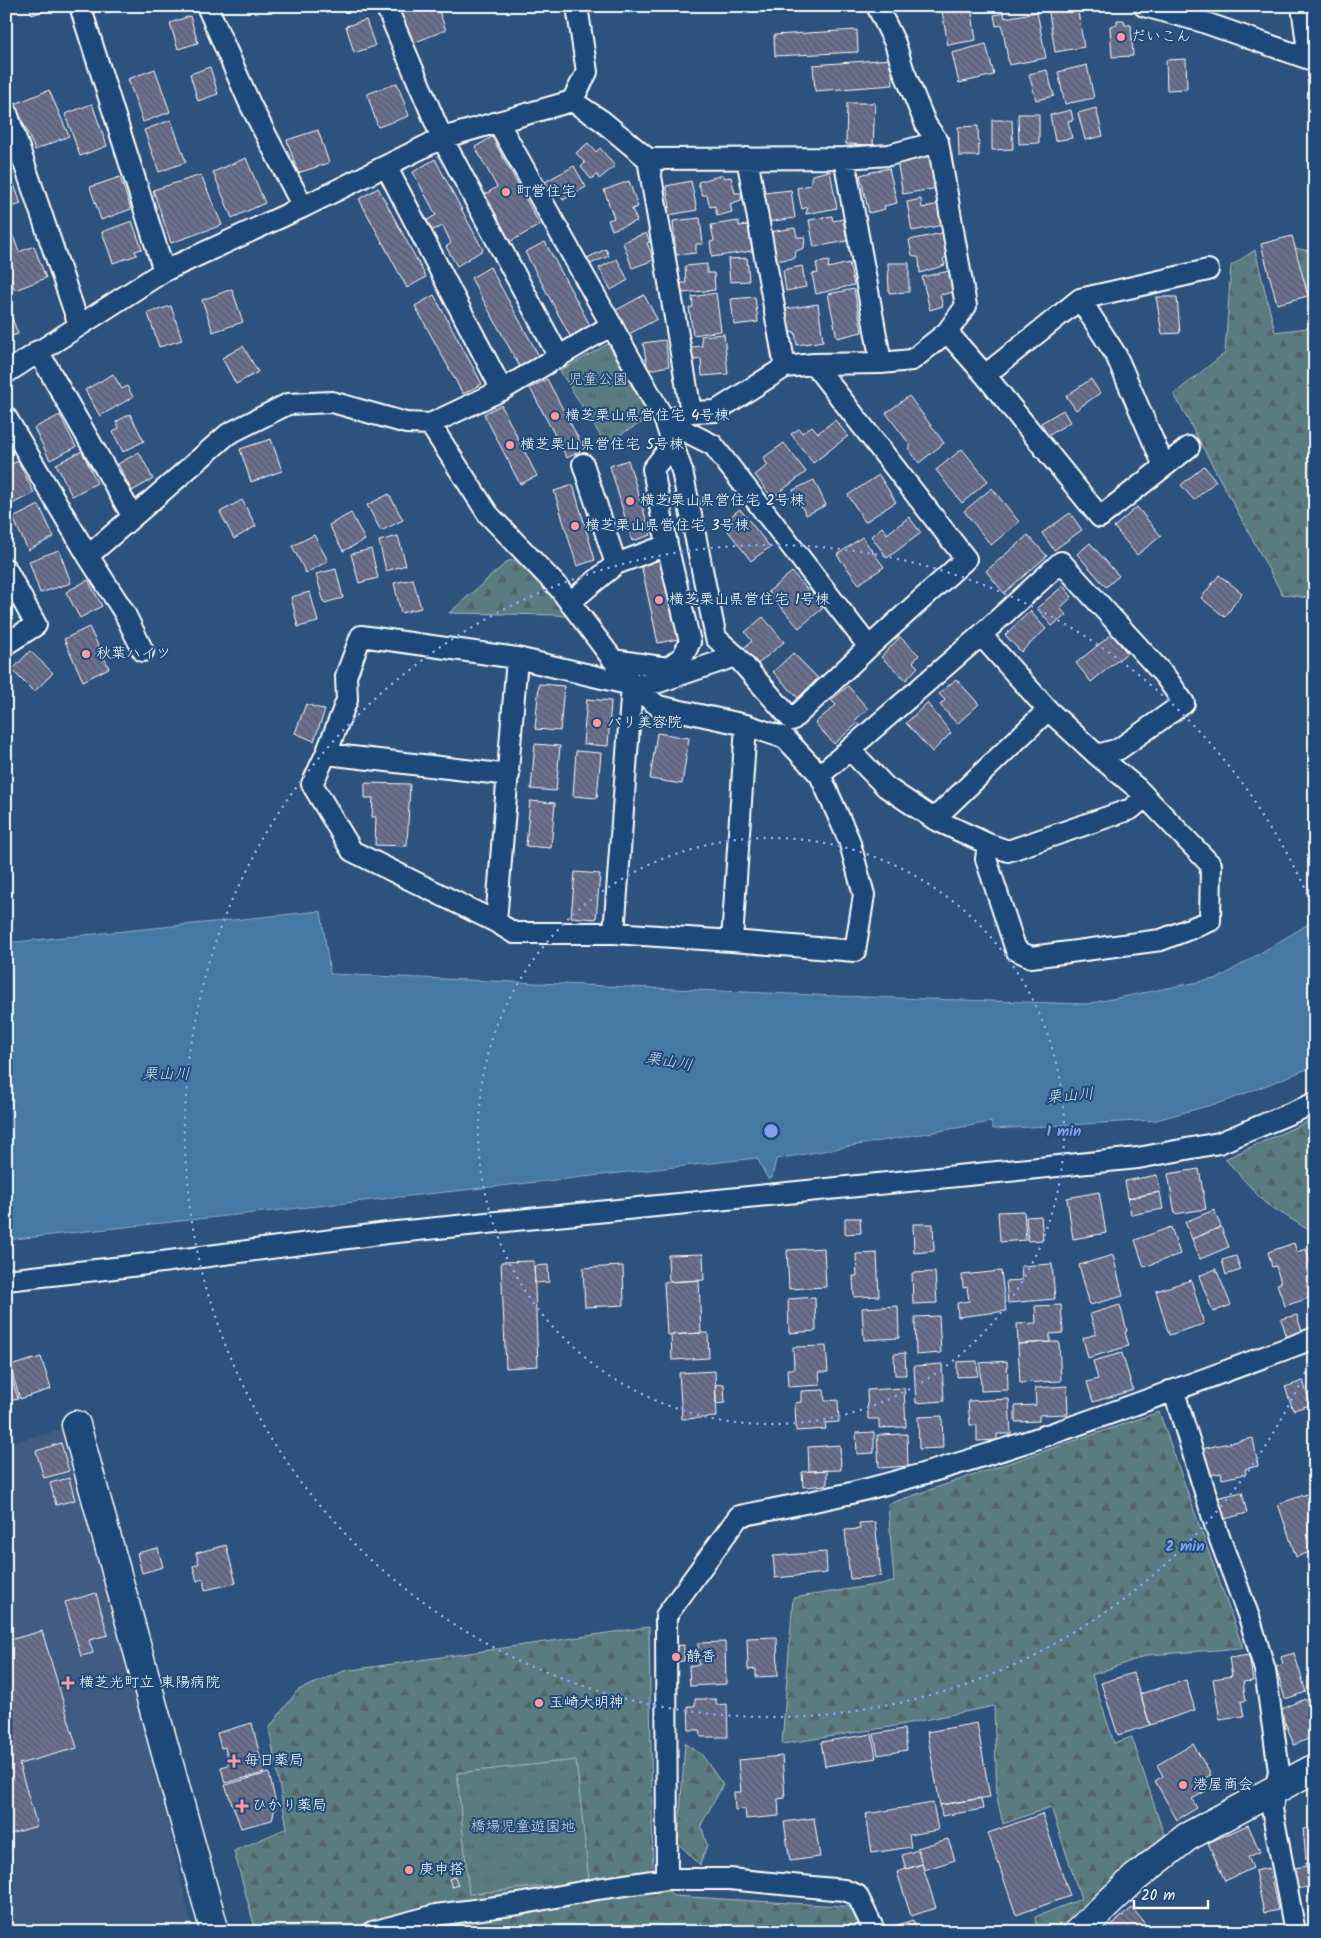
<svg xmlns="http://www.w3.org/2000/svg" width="1321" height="1938" font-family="Kalam,'Klee One',sans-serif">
<defs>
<pattern id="forest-firs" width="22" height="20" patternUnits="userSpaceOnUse" patternTransform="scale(1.25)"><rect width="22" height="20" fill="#597b80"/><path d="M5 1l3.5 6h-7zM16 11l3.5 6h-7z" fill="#526466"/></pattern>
<pattern id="park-tufts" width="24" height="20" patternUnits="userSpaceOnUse" patternTransform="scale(1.25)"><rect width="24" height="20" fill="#597b80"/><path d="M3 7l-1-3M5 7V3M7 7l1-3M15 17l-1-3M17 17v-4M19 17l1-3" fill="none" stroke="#526466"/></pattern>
<pattern id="building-back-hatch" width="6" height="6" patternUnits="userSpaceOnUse" patternTransform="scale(1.25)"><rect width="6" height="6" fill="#6a708e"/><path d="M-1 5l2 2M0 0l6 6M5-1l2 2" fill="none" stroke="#5a5c6a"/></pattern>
</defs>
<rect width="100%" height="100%" fill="#2e527e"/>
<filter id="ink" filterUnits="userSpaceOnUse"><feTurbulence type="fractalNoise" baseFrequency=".02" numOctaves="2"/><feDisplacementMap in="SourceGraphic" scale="10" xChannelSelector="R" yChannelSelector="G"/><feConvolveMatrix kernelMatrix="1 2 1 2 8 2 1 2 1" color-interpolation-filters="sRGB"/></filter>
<g filter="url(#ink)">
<path fill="#405b83" d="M64 1429 104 1586 167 1819 193 1932H6V1444Z"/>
<path fill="url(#forest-firs)" stroke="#acbdc0" d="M1294 248 1315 252V317Z
M1255 250 1275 332 1315 327V599L1282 594 1174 394 1225 353 1231 266Z
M541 556 600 621 557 615 449 613 508 561Z
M1315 1118V1234L1265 1203 1225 1159Z
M1159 1412 1243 1648 1148 1655 1092 1675 1114 1743 1132 1737 1167 1844 1065 1932H1038L1035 1917 1081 1899 1051 1807 1003 1824 997 1798 994 1706 890 1727 782 1744 793 1598 894 1582 888 1504Z
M649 1627 653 1872 673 1896 856 1907 866 1932H256L234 1851 287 1828 269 1728 298 1690 344 1671Z
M685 1743 702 1755 723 1785 701 1825 707 1845 700 1865 678 1843Z"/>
<path fill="url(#park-tufts)" stroke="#acbdc0" d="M608 344 650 418 605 443 560 371Z
M576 1760 589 1881 469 1894 457 1773Z"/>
<path fill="#4578a2" stroke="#8faec7" d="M321 911 330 974 836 996 1086 1004 1219 978 1315 920V1066L1226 1101 1156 1120 993 1129 991 1122 776 1159 772 1178 768 1179 757 1158 6 1240V943Z"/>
<path fill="url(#building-back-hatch)" stroke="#fff" d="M6 6H21L6 12Z
M29 6H58L32 15Z
M103 6H127L105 14Z
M394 6H437L446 30 408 45Z
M941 6H971L976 40 948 45Z
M1048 6H1077L1084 47 1055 52Z
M1037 12 1046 58 1009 65 1002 25 996 26 994 15 1004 13 1005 18Z
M190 16 198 43 178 49 170 23Z
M366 20 375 46 354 53 346 26Z
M1117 20H1124L1125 25H1131L1133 56 1112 57 1110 26 1117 25Z
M857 30 858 52 775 56 774 35Z
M986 44 994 75 959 83 952 53Z
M891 59 893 85 815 91 813 65Z
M1186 59 1187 89 1167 90 1166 60Z
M1087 65 1094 98 1065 104 1058 72Z
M210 67 218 94 198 101 190 74Z
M155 69 170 112 143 122 128 79Z
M1047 70 1054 96 1036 100 1029 74Z
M397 83 409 116 378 127 367 94Z
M49 90 69 136 35 150 15 104Z
M847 103H875L873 145 846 144Z
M92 104 107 146 80 156 65 114Z
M1096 108 1103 136 1085 140 1078 113Z
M1071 110 1073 120 1068 121 1072 138 1055 141 1050 115Z
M1018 114H1039V143L1019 144Z
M171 120 186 162 159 172 144 130Z
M992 120H1012L1013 149 992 150Z
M978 126 979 156H959L958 127Z
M318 130 329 163 298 173 287 140Z
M492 137 540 225 506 244 481 197 497 187 475 147Z
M588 143 596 152 600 148 615 166 599 179 597 175 591 179 581 167 585 163 576 153Z
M932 155 938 188 903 194 897 161Z
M246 158 265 203 232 218 213 172Z
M435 159 483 250 457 266 446 247 451 243 443 226 428 232 424 222 436 215 413 172Z
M574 166 586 187 563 200 558 189 547 195 541 184Z
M889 168 897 203 884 206 885 209 869 213 860 175Z
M9 170 21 204 6 209V171Z
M830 171 837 208 806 214 808 207 802 209 797 188 810 185 812 175Z
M201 175 222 225 171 243 153 190Z
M723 175 725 178 731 177 735 193H742L741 200 730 204 732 212 717 216 715 206 710 207 707 195H702L698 182Z
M120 177 131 209 101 220 90 187Z
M629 181 638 207 632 209 637 221 612 230 608 220 614 218 604 190Z
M691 181 697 210 664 216 663 209 670 207 666 186Z
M378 188 426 277 407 288 359 199Z
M791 190 795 218 767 222 764 193Z
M921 199 922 208 939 204 943 225 912 231 907 202Z
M832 216 833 221 843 219 847 241 814 247 809 220Z
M700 218 703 244H696V253L676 255 673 221Z
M132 221 142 249 135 251 137 255 113 263 102 232Z
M739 221V226L748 225 752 251 712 257 710 242 714 241 711 225Z
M795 228 797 237H805L804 248 796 251 795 258 769 262V232Z
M646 233 650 242 647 243 654 260 632 268 623 242Z
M943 233 948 256 943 259 945 265 920 273 919 258 912 255 909 240Z
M13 236 19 252 34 246 46 278 15 290 6 266V239Z
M1292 236 1308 296 1277 304 1261 244Z
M545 242 591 327 571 338 525 252Z
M606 249 609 256 590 264 587 258Z
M747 258 749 281 730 282 728 259Z
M617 259 628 280 611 290 599 268Z
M829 261 828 268 849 263 854 285 816 294 812 274 818 273 816 263Z
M888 263H909V292L889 293Z
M707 264V273H714L715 290 682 293 681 283H686L685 266Z
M802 266 806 287 786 291 783 270Z
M490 267 539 356 520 367 471 278Z
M949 271 954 292 940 295 943 306 930 310 922 277Z
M232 289 243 322 213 332 202 300Z
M854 289 862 332 837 338 828 294Z
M716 293 721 331 693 335 689 308 693 307 692 297Z
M434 295 482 384 463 394 415 306Z
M644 295 657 319 629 334 622 321 616 324 611 313Z
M755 297 758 322 734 325 731 299Z
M1156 297H1177L1180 333 1162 334Z
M6 301 18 334 6 338Z
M818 304 823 341 797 345 795 332 789 333 785 309Z
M171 306 182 340 159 347 148 313Z
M724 334 728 374 702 376 701 359 693 360 691 347 702 346 701 336Z
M665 340 669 366 648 370 643 343Z
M243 346 258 372 236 384 222 358Z
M113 374 122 389 127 386 133 397 100 416 85 390Z
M547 379 584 449 567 458 530 388Z
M1091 379 1100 393 1076 410 1066 396Z
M909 396 944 443 919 463 908 448 911 446 886 413Z
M501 405 537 476 520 484 484 414Z
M1063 410 1070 422 1048 436 1041 423Z
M130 414 144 441 123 452 113 432 119 428 116 422Z
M60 415 76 447 50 460 34 428Z
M835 420 848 436 813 463 791 434 799 429 802 433 812 426 818 433Z
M271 439 282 471 251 482 240 449Z
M784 443 806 472 772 498 755 475 768 465 763 458Z
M962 449 988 481 962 503 936 470Z
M82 451 97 483 72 496 56 464Z
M139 452 153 479 132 491 118 464Z
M628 460 651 535 632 541 610 466Z
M18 461 34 493 8 506 6 503V467Z
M1204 466 1216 481 1194 500 1181 485Z
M879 475 896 502 865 522 848 495Z
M814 480 826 505 806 515 793 490Z
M573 485 595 560 577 566 554 491Z
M992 488 1019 522 991 545 964 511Z
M389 494 403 520 381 531 367 505Z
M242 500 256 526 234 539 220 512Z
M39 505 54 537 28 550 13 518Z
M1137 507 1161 536 1137 555 1114 527Z
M740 509 770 547 751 561 722 523Z
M351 513 365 540 343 551 329 525Z
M1070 513 1082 530 1054 550 1042 533Z
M909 517 921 533 887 558 871 536 882 527 887 534Z
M314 535 328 561 306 573 292 546Z
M1028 535 1047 556 1004 593 986 571Z
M398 536 406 565 386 571 379 541Z
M862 537 884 567 859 584 837 555Z
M1090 543 1119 576 1106 587 1077 554Z
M371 549 378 578 359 583 351 554Z
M59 550 71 583 40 593 29 561Z
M661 559 678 639 658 643 641 564Z
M336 569 343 598 324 603 316 574Z
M792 572 823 608 799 628 768 592Z
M1219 575 1242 593 1225 617 1201 598Z
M413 579 421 608 401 613 394 583Z
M88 580 102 606 80 618 66 592Z
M1063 586 1072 597 1060 608 1066 615 1052 626 1037 608Z
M310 592 318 622 298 627 291 597Z
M1030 611 1046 629 1021 652 1005 635Z
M763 617 784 642 754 667 740 651 752 641 745 632Z
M89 627 109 668 83 681 64 639Z
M1112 634 1127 653 1091 682 1076 663Z
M900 637 919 655 913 662 918 667 906 680 881 657Z
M30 651 53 673 34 692 12 670Z
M793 653 818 678 798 698 773 672Z
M956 679 979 704 957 724 940 705 945 700 939 694Z
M539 684 564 686 560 731 535 729Z
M848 686 868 709 855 720 858 723 834 744 815 723 836 705 831 700Z
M587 699 611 701 608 746 583 744Z
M927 703 951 733 932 752 906 723Z
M306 704 325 710 314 741 295 733Z
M657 733 689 738 682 784 650 779Z
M535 744 560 746 556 791 531 789Z
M576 751 601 753 597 798 573 796Z
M365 783 410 784 407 846 375 845 376 817H372L373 798H365Z
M530 801 555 803 551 848 526 846Z
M575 872 600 874 596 919 571 917Z
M1199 1169 1206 1209 1175 1214 1168 1174Z
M1157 1175 1160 1192 1128 1198 1125 1181Z
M1099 1192 1106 1233 1073 1239 1067 1198Z
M1160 1192 1163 1209 1131 1215 1128 1198Z
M1214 1210 1221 1227 1192 1239 1185 1222Z
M1024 1211 1026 1240 1000 1242 998 1212Z
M1041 1216 1043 1240 1028 1241 1026 1217Z
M845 1218H860L861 1233 845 1234Z
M913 1224H933L934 1251 914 1253Z
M1171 1227 1180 1254 1144 1267 1135 1240Z
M1221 1227 1229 1247 1200 1259 1192 1239Z
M1294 1243 1297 1252 1306 1249 1315 1278V1296L1285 1306 1277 1284 1281 1283 1276 1266 1272 1267 1268 1252Z
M824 1248 826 1287 789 1289 787 1250Z
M877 1253 879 1296 854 1297 853 1276H857L856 1254Z
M703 1254 704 1280 669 1282 668 1255Z
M1113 1255 1123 1296 1090 1305 1079 1265Z
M1236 1256 1241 1270 1226 1275 1222 1260Z
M534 1261 538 1366 506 1368 501 1262Z
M1052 1264 1055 1299 1008 1303 1006 1281 1022 1280 1021 1266Z
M548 1265 549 1282 535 1283 534 1266Z
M623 1266 624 1305 585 1307 583 1268Z
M1216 1269 1231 1305 1213 1312 1199 1276Z
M1001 1271 1006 1311 958 1317 957 1303 969 1301 967 1287 963 1288 962 1275Z
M935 1272 937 1303 913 1304 912 1273Z
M699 1280 701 1333 667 1335 664 1282Z
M1191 1280 1204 1324 1169 1335 1156 1291Z
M815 1297 816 1331 789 1333 788 1299Z
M1061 1305 1063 1333 1050 1334V1342L1018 1344 1017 1324 1036 1323 1035 1306Z
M1120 1305 1127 1331 1125 1332 1129 1346 1088 1358 1083 1338 1096 1334 1090 1314Z
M898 1306 899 1338 864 1340 862 1308Z
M1297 1315 1302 1332 1287 1337 1281 1319Z
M939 1316 941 1353 916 1355 915 1317Z
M701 1333H708L709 1358 672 1360 671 1335Z
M1050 1342H1059L1061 1381 1020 1383 1018 1344Z
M826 1346 828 1372H819L820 1385 788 1387 787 1369H794L793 1347Z
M905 1353 906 1375H895L894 1354Z
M1122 1353 1133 1390 1093 1402 1087 1382 1098 1379 1093 1361Z
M41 1357 51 1389 20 1399 10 1366Z
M977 1361 978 1376 957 1377V1362Z
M1007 1361 1008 1390 981 1391 980 1363Z
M942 1364 944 1401 916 1403 914 1366Z
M8 1365 18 1399 9 1401 10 1407 6 1408V1366Z
M715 1371 717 1417 682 1419 679 1373Z
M1303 1381 1311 1405 1293 1410 1285 1387Z
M724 1384 725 1403 716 1404 715 1385Z
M1067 1386 1068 1414 1039 1415V1421L1015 1422V1406L1036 1405 1035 1388Z
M904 1388 906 1427 879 1428V1419H868L867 1390Z
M824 1390 825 1401 838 1400 839 1422 825 1423 826 1429 796 1431 795 1403 801 1402V1391Z
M1009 1399 1011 1434H997V1440L977 1441V1425H970L968 1401Z
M942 1416 943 1448 919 1449 918 1417Z
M874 1432V1453L857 1454 856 1433Z
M907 1434 908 1466 879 1468 877 1435Z
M1253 1438 1258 1466 1245 1469 1246 1474 1222 1479 1221 1473 1206 1476 1201 1449Z
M61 1443 69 1471 44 1478 36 1451Z
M840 1445 841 1470 809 1471 808 1447Z
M827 1470V1485L803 1487 802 1472Z
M69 1478 75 1500 56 1505 50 1483Z
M1242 1492 1247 1513 1221 1520 1216 1498Z
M1307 1494 1315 1515V1550L1296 1557 1278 1504Z
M875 1522 881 1576 850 1579 845 1530 860 1529 859 1523Z
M226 1545 236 1583 205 1590 203 1579 197 1581 193 1566 199 1564 196 1553Z
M158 1548 163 1567 142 1573 137 1553Z
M826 1552 827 1573 775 1578 773 1556Z
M96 1593 108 1635 89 1640 93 1653 81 1656 65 1602Z
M42 1631 77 1748 19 1764 37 1826 10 1834 6 1819V1641Z
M777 1637 778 1676 756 1677V1669L748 1670 747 1638Z
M725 1642 726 1684 690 1686 689 1666 699 1665 698 1643Z
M684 1645V1661L672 1662 671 1646Z
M1294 1653 1306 1692 1285 1699 1276 1667 1283 1664 1281 1657Z
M1249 1655 1253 1681 1243 1682 1246 1701H1241L1244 1716 1220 1720 1213 1679 1232 1676 1229 1658Z
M1133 1673 1150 1725 1118 1735 1101 1683Z
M1186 1680 1195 1710 1150 1725 1140 1694Z
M695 1699H716V1705L727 1704 728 1737H701L700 1730H689L688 1706H695Z
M1305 1699 1315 1723V1736L1294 1745 1280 1710Z
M252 1723 264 1773 225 1783 221 1767 228 1765 225 1747 221 1748 217 1733Z
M977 1723 990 1797 940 1805 927 1732Z
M904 1729 907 1750 878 1755 874 1734Z
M872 1734 876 1758 825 1766 821 1742Z
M1193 1744 1211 1775 1205 1778 1211 1788 1192 1799 1197 1808 1177 1820 1155 1781 1163 1776 1157 1765Z
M782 1756 785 1798 778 1799 779 1816 746 1819 745 1809 735 1810 734 1792H741L738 1760Z
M269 1773 276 1804 272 1820 241 1828 225 1785Z
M981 1798 983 1809 942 1816 940 1805Z
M933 1803 938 1830 909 1835 911 1847 872 1853 866 1814Z
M1042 1814 1070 1896 1016 1915 988 1833Z
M814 1818 820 1857 790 1861 784 1822Z
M1248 1825 1260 1852 1248 1857 1253 1868 1225 1881 1208 1843Z
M1315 1828V1858L1306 1859 1303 1829Z
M948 1839 955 1860 924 1870 917 1848Z
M918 1850 922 1864 906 1869 902 1855Z
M1315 1862V1909H1312L1306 1863Z
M922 1864 936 1908 911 1916 897 1872Z
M1307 1866 1309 1887 1296 1889 1294 1868Z
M1269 1868 1278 1910 1264 1913 1255 1871Z
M455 1877 458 1885 452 1887 449 1879Z
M1132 1908 1151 1931 1103 1932Z
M913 1920 917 1932H896L894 1926Z"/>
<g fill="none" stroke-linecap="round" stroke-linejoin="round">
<defs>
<path id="street" d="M80 6 164 271
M207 6 250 104 303 207
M386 6 442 138 559 357
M577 6 587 72 572 101 601 120 648 159 691 412
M1144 6 1200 21 1315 61
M1302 6 1309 59
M6 110 79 325
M498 122 665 421 682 471 716 638 736 656 792 720 869 647 966 559 814 364
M747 158 785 367
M844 158 881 363
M648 159 844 158 889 155 938 142
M386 166 502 390
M1080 299 1116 355 1164 466
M947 332 985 375 1100 517 1189 447
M38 351 133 517
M6 373 164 271 303 207 442 138 572 101
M985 375 1080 299 1208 270
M6 417 88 556
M665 421 691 412 716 411 785 367 814 364 881 363 912 360 947 332 966 306 938 142 926 125 903 69 895 43 877 6
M665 421 713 445 869 647
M430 424 488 514 559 588 632 685 614 933
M583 464 616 564
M6 569 36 625 6 644
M570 602 616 564 667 545
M361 636 517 658 632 685 658 706 746 725 785 738 820 775 849 840 864 895 855 951 732 941 614 933H514L496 922 352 851 312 784 326 754 347 700 346 676Z
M143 651 124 612 88 556 228 434 288 404 332 402 406 423 430 424 502 390 612 325
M613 660 668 668 683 656 690 642 667 545 653 469 673 444
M632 685 659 682 736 656
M850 750 886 787 934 819 1048 710
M326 754 509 775
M820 775 981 635 1061 562 1165 676 1184 703 1119 749 1097 755 1048 710 981 635
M934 819 988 844 986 859 1016 950 1031 957 1161 940 1210 921 1211 865 1137 788 1097 755
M988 844 1008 851 1131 809 1145 797
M496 922 517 658
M732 941 746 725
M6 1280 123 1267 387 1233 1138 1158 1219 1143 1315 1103
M1170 1391 1175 1395 1218 1534 1250 1620 1265 1670 1279 1771 1272 1809 1295 1932
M667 1879 666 1616 739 1516C775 1509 811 1502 847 1494 1007 1455 1161 1395 1315 1338
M372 1932 436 1915 519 1904 597 1889 667 1879H729L844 1890 857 1895 875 1932"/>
<path id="secondary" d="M76 1425 215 1932
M1078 1932 1135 1878 1187 1837 1315 1768"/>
</defs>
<use href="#street" stroke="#fff" stroke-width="24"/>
<use href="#secondary" stroke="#fff" stroke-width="31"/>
<use href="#street" stroke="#1f4a7a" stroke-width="20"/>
<use href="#secondary" stroke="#1f4a7a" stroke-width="28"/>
</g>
</g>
<g fill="none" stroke="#839eea" stroke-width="2.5" stroke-dasharray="2.5 5">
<circle cx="771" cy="1131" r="293"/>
<path d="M1314 1351A586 586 0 1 1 1314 911"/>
</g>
<g fill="#ff9aa2" stroke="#1f4a7a" stroke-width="2">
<circle cx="1121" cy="37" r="5"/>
<circle cx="506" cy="192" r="5"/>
<circle cx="555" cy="416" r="5"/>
<circle cx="510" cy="445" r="5"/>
<circle cx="630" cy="501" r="5"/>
<circle cx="575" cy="526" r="5"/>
<circle cx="659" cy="600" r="5"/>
<circle cx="86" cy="654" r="5"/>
<circle cx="597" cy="723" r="5"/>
<circle cx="676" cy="1657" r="5"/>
<path d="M65.5 1675.5h5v5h5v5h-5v5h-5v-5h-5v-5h5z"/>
<circle cx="539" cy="1703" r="5"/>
<path d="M231.5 1753.5h5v5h5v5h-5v5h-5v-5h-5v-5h5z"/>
<circle cx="1183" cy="1785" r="5"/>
<path d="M239.5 1798.5h5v5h5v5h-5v5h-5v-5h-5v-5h5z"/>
<circle cx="409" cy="1870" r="5"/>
</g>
<g text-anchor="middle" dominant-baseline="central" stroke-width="4" stroke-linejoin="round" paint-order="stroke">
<g font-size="15" fill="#fff" stroke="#1f4a7a" text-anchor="start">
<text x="1131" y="37">だいこん</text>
<text x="516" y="192">町営住宅</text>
<text x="565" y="416">横芝栗山県営住宅 4号棟</text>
<text x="520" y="445">横芝栗山県営住宅 5号棟</text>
<text x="640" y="501">横芝栗山県営住宅 2号棟</text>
<text x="585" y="526">横芝栗山県営住宅 3号棟</text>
<text x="669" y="600">横芝栗山県営住宅 1号棟</text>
<text x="96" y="654">秋葉ハイツ</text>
<text x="607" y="723">パリ美容院</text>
<text x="686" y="1657">静香</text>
<text x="79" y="1683">横芝光町立 東陽病院</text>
<text x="549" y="1703">玉崎大明神</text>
<text x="244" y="1761">毎日薬局</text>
<text x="1193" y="1785">港屋商会</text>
<text x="252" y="1806">ひかり薬局</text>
<text x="419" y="1870">庚申搭</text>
</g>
<g font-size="15" fill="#d6dedf" stroke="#1f4a7a">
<text x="598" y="380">児童公園</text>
<text x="523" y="1827">橋場児童遊園地</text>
</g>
<g font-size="16" font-style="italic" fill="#d0dde8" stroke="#1f4a7a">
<text transform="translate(669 1062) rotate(10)">栗山川</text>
<text x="166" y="1074">栗山川</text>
<text transform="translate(1070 1096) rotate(-5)">栗山川</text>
</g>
</g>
<circle cx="771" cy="1131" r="8" fill="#839eea" stroke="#1f4a7a" stroke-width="2.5"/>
<g font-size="15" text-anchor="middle" font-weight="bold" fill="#839eea" stroke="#1f4a7a" stroke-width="4" stroke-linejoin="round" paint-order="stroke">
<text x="1064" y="1136">1 min</text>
<text x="1185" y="1551">2 min</text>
</g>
<rect width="1321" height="1938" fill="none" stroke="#1f4a7a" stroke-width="25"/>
<rect x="12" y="12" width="1296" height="1913" fill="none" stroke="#fff" stroke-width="2" filter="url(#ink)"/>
<path d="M1134 1900v8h74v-8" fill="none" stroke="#ffffff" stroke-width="2.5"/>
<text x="1141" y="1900" font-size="15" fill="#ffffff" stroke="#1f4a7a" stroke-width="4" paint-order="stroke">20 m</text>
</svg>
